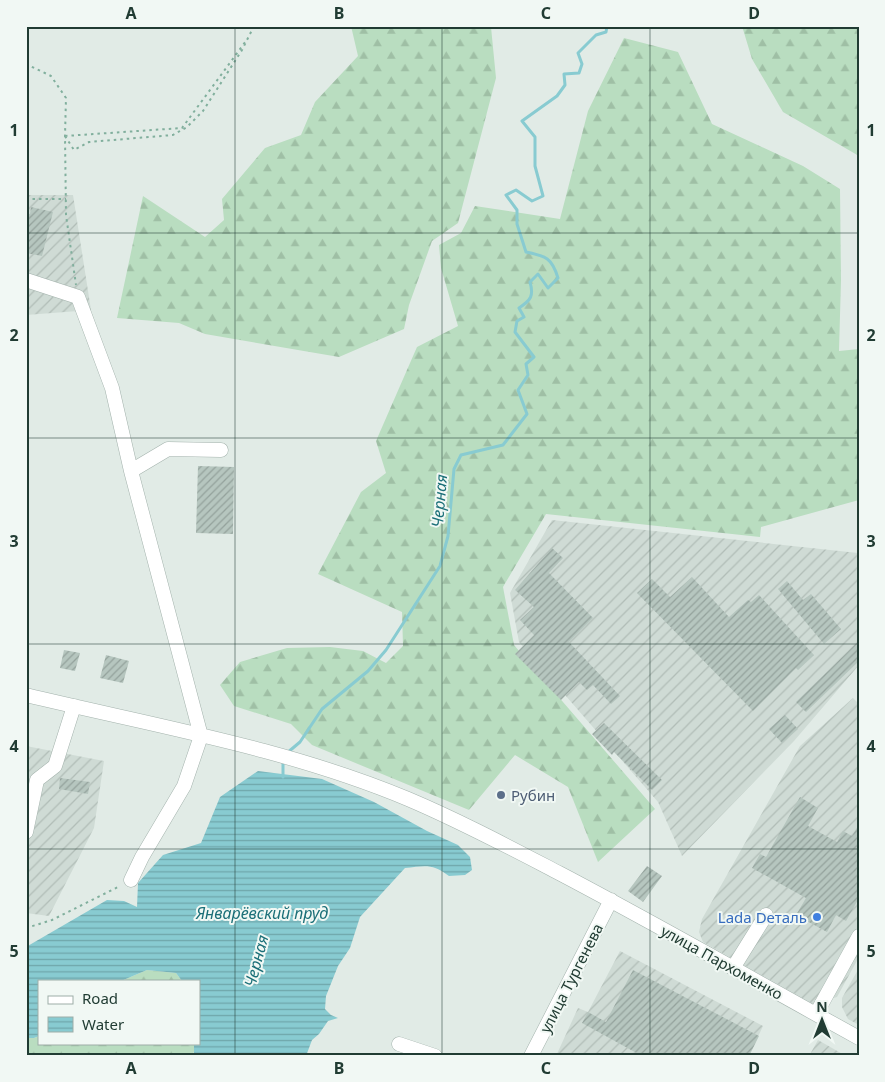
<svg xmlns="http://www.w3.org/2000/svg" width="885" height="1082" font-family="'Noto Sans',sans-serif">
<defs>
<pattern id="industrial-furrows" width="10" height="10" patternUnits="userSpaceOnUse" patternTransform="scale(1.25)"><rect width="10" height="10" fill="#cfdbd5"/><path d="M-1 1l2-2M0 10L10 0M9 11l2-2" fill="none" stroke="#b1bdb7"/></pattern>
<pattern id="forest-firs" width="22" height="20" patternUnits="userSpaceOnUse" patternTransform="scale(1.25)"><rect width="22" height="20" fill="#b9ddc0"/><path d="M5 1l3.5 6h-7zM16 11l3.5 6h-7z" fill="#9fbfa5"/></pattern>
<pattern id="water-rules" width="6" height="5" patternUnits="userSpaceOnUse" patternTransform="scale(1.25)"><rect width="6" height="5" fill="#88cbd1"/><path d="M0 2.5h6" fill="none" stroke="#6fa6aa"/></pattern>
<pattern id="building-hatch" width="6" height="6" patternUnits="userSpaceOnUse" patternTransform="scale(1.25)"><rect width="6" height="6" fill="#b6c6bf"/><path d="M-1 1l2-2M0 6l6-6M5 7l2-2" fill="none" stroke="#94a29c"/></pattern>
</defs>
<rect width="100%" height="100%" fill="#e1ebe6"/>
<path fill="url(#industrial-furrows)" d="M26 195H73L91 310 26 315Z
M552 520 858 553 859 555V665L794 741 682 856 658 802 519 642 510 593Z
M853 698 859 704V957L837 997 813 1004 703 942 699 932 702 919 800 746Z
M26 746 104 761 94 828 49 916 26 913Z
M620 951 763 1026 749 1056H556L578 1008 588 1012Z
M859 968V1025L848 1019 842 1007V998Z
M818 1040 846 1056H809Z"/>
<path fill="url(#forest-firs)" d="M351 26H493L491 27 496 78 458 223 432 241 409 305 404 329 339 357 205 334 179 323 117 318 143 196 205 237 224 220 222 199 265 148 301 135 315 102 358 56Z
M742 26H859V156L783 112 752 59Z
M624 38 678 52 712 124 803 166 840 189 841 280 839 351 859 349V500L761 527 760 537 546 514 503 587 514 645 655 809 598 862 568 787 515 755 469 810 312 745 291 724 234 706 220 685 240 662 287 648 330 647 363 651 386 663 403 646 402 612 318 574 361 492 386 473 376 441 417 347 458 326 441 268 439 245 461 233 475 206 560 219 588 111Z
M147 970 176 973 182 981H121Z
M39 1036V1043H194V1052L192 1056H26V1038H34Z"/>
<path fill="url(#water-rules)" d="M258 771 322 779 374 802 427 831 458 845 470 857 472 870 465 875 449 876C432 863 425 866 405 868L360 917 350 948 338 966 326 996 325 1009 331 1015 338 1018 328 1021 319 1034 312 1040 306 1056H194V1043H199V981H182L176 973 147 970 121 981H39V1036L34 1038H26V947L107 900 124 901 137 907 138 883 163 855 201 843 220 797Z"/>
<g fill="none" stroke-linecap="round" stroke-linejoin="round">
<path stroke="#88cbd1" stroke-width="3" d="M287 753 300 742 322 709 368 671 386 650 440 566 448 536 454 469 461 455 503 445 527 414 518 390 528 375 526 364 534 357 515 332 517 321 524 317 519 308C531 300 534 296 530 282L538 274 548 288 558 278C552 258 546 256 526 252L517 224V210L506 195 516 190 532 201 543 196 535 166V137L522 121 557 96 565 85 564 74 579 73 582 64 578 53 596 35 606 32 607 26
M283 777V760"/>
</g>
<path fill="url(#building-hatch)" d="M31 207 53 212 42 256 26 253V213L30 214Z
M198 466 234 467 233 534 196 533Z
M552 548 563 558 549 573 593 618 569 642 620 696 611 704 593 685 587 690 579 682 561 700 515 654 534 635 520 620 534 607 515 590Z
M692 577 729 617 748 600 751 602 759 595 814 655 798 670 796 668 753 711 637 593 652 579 670 597Z
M787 581 803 600 811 594 841 629 824 644 778 589Z
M859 641V661L806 712 796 702Z
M64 650 80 653 75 671 60 668Z
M106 655 129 661 123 683 100 678Z
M785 715 798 729 782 743 769 729Z
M604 723 662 780 652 790 614 752 612 755 592 734Z
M60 778 90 782 88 794 59 789Z
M800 797 818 808 808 826 837 842 843 831 852 836 859 824V898L846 921 836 915 827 932 796 915 806 898 752 868 760 854 766 857Z
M647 866 662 876 643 902 628 891Z
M633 970 759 1036 749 1056H642L582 1023 588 1012 606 1022Z"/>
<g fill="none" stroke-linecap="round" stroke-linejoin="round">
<defs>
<path id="minor" d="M26 280 78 297 112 388 131 471 201 736 184 786 142 857 131 880
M131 471 168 449 221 450
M26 695C155 726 286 748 408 799 460 821 509 847 559 873 660 926 759 983 859 1038
M26 832 37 780 55 766 74 706
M733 968 766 915
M816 1014 859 936
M399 1044 435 1056
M531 1056 611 900"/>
</defs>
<use href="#minor" stroke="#a4b3ad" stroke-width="15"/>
<path stroke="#81af9d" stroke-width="2" stroke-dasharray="2.5 4" stroke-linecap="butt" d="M26 64 51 76 66 98 65 136 66 215 76 285
M65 136 74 150 89 142 173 135 187 127 203 111 242 50 254 26
M65 136 182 128 246 41
M26 199H66
M26 928 52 920 120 886"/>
<use href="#minor" stroke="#fff" stroke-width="14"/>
</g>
<path fill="none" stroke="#213c33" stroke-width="1" stroke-opacity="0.55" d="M235 26V1056M442 26V1056M650 26V1056M26 233H859M26 438H859M26 644H859M26 849H859"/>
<circle fill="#5c6f8a" stroke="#f1f8f4" stroke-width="2" cx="501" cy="795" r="5"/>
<circle fill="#3f7fe0" stroke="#f1f8f4" stroke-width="2" cx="817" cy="917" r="5"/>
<g text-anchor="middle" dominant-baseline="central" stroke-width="4" stroke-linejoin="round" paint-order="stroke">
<g font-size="15" fill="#4e5e75" stroke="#f1f8f4" text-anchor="start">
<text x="511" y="795">Рубин</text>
</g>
<g font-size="15" fill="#366cbe" stroke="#f1f8f4" text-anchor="end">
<text x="807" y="917">Lada Dеталь</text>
</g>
<g font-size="15" fill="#213c33" stroke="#f1f8f4">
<text transform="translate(722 962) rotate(29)">улица Пархоменко</text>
<text transform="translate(571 978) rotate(-63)">улица Тургенева</text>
</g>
<g font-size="16" font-style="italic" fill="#1b6f78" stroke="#f1f8f4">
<text transform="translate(439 501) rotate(-85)">Черная</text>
<text x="262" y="913">Январёвский пруд</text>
<text transform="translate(256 961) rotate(-75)">Черная</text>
</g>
</g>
<rect width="885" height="1082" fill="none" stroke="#f1f8f4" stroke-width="55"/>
<rect x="38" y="980" width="162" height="65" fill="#f1f8f4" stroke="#9eada7"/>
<rect x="48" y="996" width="25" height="8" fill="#ffffff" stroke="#9eada7"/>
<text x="82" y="1004" font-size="15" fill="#213c33">Road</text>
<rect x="48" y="1017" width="25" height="15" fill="url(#water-rules)" stroke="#9eada7"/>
<text x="82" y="1030" font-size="15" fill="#213c33">Water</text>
<g transform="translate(822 1020)" stroke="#f1f8f4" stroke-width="4" paint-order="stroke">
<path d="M0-4L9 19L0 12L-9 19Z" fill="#213c33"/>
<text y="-8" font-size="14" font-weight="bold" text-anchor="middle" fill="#213c33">N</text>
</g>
<rect x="28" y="28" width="830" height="1026" fill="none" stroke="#213c33" stroke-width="2"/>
<g font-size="16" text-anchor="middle" font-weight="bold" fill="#213c33">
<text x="131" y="19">A</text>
<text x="339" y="19">B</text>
<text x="546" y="19">C</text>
<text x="754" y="19">D</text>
<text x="14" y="136">1</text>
<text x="871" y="136">1</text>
<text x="14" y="341">2</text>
<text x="871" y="341">2</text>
<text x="14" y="547">3</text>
<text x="871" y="547">3</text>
<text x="14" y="752">4</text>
<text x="871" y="752">4</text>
<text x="14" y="957">5</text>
<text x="871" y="957">5</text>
<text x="131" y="1074">A</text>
<text x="339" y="1074">B</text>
<text x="546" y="1074">C</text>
<text x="754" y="1074">D</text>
</g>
</svg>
